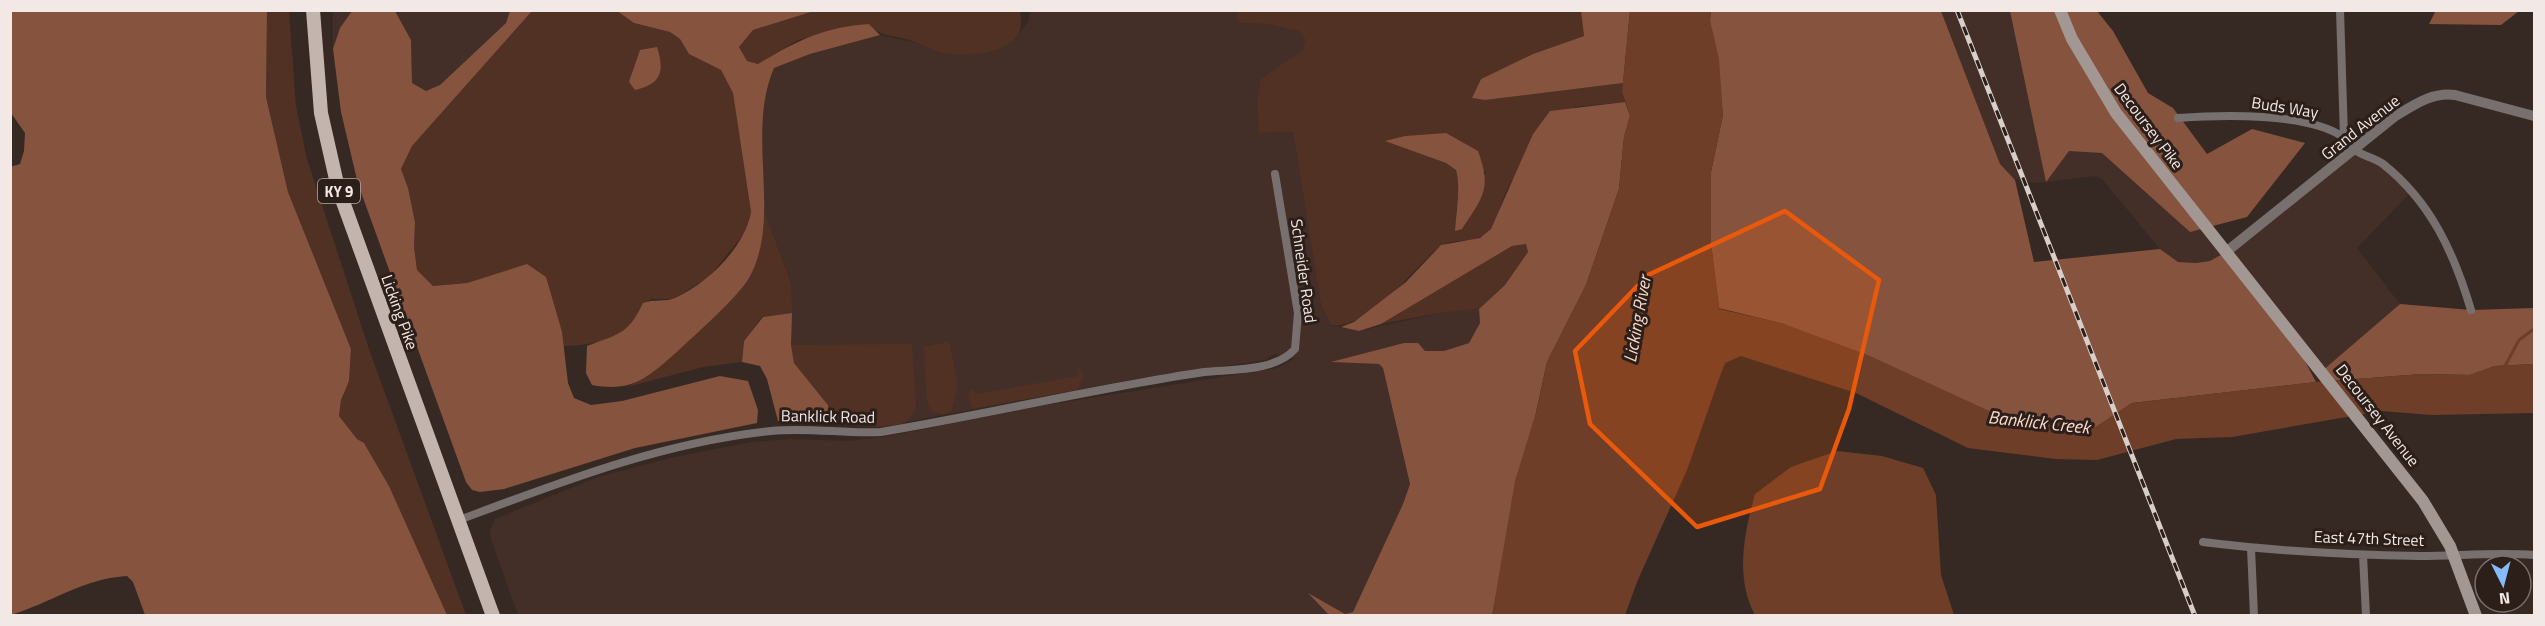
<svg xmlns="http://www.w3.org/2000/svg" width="2545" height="626" font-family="'Titillium Web',sans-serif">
<rect width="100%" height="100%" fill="#362923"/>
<path fill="#432f27" d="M1031 10 1236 11 1238 23 1266 24 1300 31 1305 39 1303 50 1287 63 1259 133 1293 132 1321 305 1331 325 1359 331 1439 313 1479 309 1480 323 1469 343 1444 351 1333 362 1379 364 1383 368 1410 484 1403 504 1353 612 1345 614 1310 595 1329 615H518L491 539 490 530 495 519 598 477 670 458 752 442 790 439 849 441 883 437 1047 405 1278 368 1295 358 1274 354 1265 360 1141 378 895 424 828 423V405L791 345V283L764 210 761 132 765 89 774 68 810 54 880 35 921 44 1015 39 1028 22Z
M333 11H353L340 28 333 49Z
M395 11H510L506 23 440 85 426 91 412 84 411 40Z
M1941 11H2060L2226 251 2354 150 2381 163 2412 191 2357 248 2400 304 2322 371 2210 261 2196 263 2178 262 2160 249 2102 179 2096 176 2037 183 2010 178 2000 164Z"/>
<path fill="#513124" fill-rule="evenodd" d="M267 11H289L296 106 307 159 370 352 466 615H447L389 486 364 443 357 439 339 416 341 400 349 381 351 349 288 192 266 97Z
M532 11H617L634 23 670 32 680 39 689 54 721 70 733 93 751 212 748 229 709 277 673 299H652L643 303C640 309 638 319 633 324 620 341 583 346 563 346L546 278 527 265 467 283 433 286 417 270 414 247 415 222 408 188 401 169 412 146Z
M814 11H1020C1021 18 1022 27 1019 33 1007 55 962 57 941 52 929 49 918 42 906 39 888 34 883 38 869 24L798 40 758 64 747 61 739 47 753 30Z
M1236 11H1581L1584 36 1533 54 1481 79 1472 98 1485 100 1623 83 1622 92 1625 102 1575 107C1554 132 1528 156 1510 184 1501 198 1500 218 1490 230 1477 246 1453 236 1439 247 1413 269 1367 331 1331 325L1321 305 1293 132 1259 133 1257 102 1261 79 1303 50 1305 39 1299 31 1266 24 1238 23ZM1386 141 1486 172 1456 230C1454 210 1462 191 1456 170L1446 163Z
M764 210 791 283 792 313 762 317 744 341 742 362 703 367 627 387 655 371 760 241Z
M1526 244 1528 252 1505 285 1479 309 1439 313 1381 324 1512 246Z
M947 342 950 344 958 386 951 412 942 414 932 412 927 402 924 347Z
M912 344 916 409C913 414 910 420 904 423 886 430 847 425 828 423V405L794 363 791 345Z
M1077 368 1082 370 1083 378 1077 390 977 408 971 407 968 394 971 389 977 394 1078 376Z"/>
<path fill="#86533e" d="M1711 10 1941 11 2000 164 2015 180 2034 262 2160 249 2178 262 2196 263 2210 261 2226 252 2288 329 2316 382 2132 403 2096 427 1998 415 1784 324 1719 308 1711 244V172L1723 115 1710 20Z
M2436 10H2519V11L2501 25 2429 24Z
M10 11H267L266 97 288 192 351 349 349 381 341 400 339 416 357 439 364 443 389 486 447 615H145L133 582 127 576C85 578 50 603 11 615L10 167 20 164 24 151 25 133 11 113Z
M352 11H395L411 40 412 83 426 91 440 85 506 23 510 11H532L412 146 401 169 408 188 415 222 414 247 417 270 433 286 467 283 527 264 546 277 562 332 568 383 574 398 591 405 622 401 720 376 748 381 758 410 757 423 635 448 504 489 480 492 472 490 466 482 358 184 341 112 333 49 340 28Z
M617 11H814L753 30 739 47 747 61 758 64C796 41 824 27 869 24L880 35 810 54 774 68C745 135 783 217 749 278 738 297 696 334 679 350 649 376 634 393 592 385L586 373 587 346C618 334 628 335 643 303 654 299 666 302 675 298 708 283 745 247 751 212L733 93 721 70 689 54 680 39 670 32 634 23Z
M1581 11H1630L1623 83 1485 100 1472 98 1481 79 1533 54 1584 36Z
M2010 11H2097L2113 31 2148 93 2173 108 2207 154 2252 129 2305 143 2247 217 2190 232 2102 153 2069 151 2046 182Z
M657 47C665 72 661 84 635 90L629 82 640 50Z
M1625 102 1630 116 1624 137 1619 189 1586 285 1547 362 1492 615H1329L1308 593 1345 614 1353 612 1403 504 1410 484 1383 368 1379 364 1331 362 1404 343H1418L1425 351H1444L1469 343 1480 323 1479 309 1505 285 1528 252 1526 244 1512 246 1381 324 1359 331 1341 327 1354 322 1406 282 1441 245 1480 238 1491 229 1533 134 1550 111Z
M1446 133 1478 151C1492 189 1483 197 1462 229L1455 231C1456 211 1461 188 1456 170L1446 163 1385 141 1405 136Z
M2400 304 2471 310 2534 308V364L2495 366 2470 375 2422 374 2330 381 2322 371Z
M792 313 791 345 794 363 828 405V423L778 421 767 379 760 366 742 362 744 341 763 317Z"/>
<path fill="#6f3e29" d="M1630 11H1711L1710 20 1719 59 1723 115 1711 172V244L1719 309 1784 324 1868 355 1998 415 2096 427 2132 403 2316 382 2422 374 2470 375 2495 366 2534 364V413L2432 415 2381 411 2232 437 2176 439 2097 460 2056 459 1968 448 1856 393 1741 356 1725 363 1720 376 1687 470 1637 582 1625 615 1492 616 1515 481 1537 409 1547 362 1586 285 1619 189 1624 137 1630 116 1622 92Z
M1837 451 1882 456 1923 468 1936 495 1941 575 1954 615H1755C1735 578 1744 534 1755 494L1791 467Z"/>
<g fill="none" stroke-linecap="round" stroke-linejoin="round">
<path stroke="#6f3e29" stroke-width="3" d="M2505 366 2519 340 2534 329"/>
<path stroke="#78706e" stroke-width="8" d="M2340 10 2344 137
M2178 118C2219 115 2308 112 2343 137 2348 140 2350 147 2355 150 2363 156 2375 158 2383 164 2431 202 2454 253 2471 310
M459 520C561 482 663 442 771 431 808 427 845 434 881 432 989 414 1096 388 1204 372 1231 369 1275 372 1295 349L1298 313 1275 174
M2203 542C2275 551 2347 555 2420 556 2458 556 2496 552 2534 555
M2251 548 2254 616
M2363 555 2366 616"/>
<path stroke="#78706e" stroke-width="10" d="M2226 252 2394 117C2414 105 2431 92 2455 95L2534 116"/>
<path stroke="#a29792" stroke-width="12" d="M2060 10 2072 39 2116 113 2423 501 2450 546 2476 616"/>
<path stroke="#c3b4ae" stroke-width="14" d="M313 10 321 113 338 188 493 616"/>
<defs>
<path id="rail" d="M1957 10 2195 616"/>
</defs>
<use href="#rail" stroke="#d8ceca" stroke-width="5"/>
<use href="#rail" stroke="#2c1f1a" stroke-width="3" stroke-dasharray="9" stroke-linecap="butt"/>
</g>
<path fill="#e8590c" fill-opacity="0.2" stroke="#e8590c" stroke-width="4.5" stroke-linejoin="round" d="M1785 211 1879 280 1849 409 1820 489 1697 527 1590 424 1575 351 1648 275Z"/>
<g text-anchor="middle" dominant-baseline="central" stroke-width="6" stroke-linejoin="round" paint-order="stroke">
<rect fill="#2c1f1a" stroke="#b7aca8" stroke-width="1.5" x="318" y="179" width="42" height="24" rx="4.5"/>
<g font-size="15" font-weight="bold" fill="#f2e8e5">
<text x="339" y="191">KY 9</text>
</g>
<g font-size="16" fill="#f2e8e5" stroke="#2c1f1a">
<text transform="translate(2285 107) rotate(9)">Buds Way</text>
<text transform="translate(2149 126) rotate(53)">Decoursey Pike</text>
<text transform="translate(2360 127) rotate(-38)">Grand Avenue</text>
<text transform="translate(1304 271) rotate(82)">Schneider Road</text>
<text transform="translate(400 312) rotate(70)">Licking Pike</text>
<text transform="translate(2378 415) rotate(52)">Decoursey Avenue</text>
<text transform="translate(828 416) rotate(1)">Banklick Road</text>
<text transform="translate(2369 538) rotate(2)">East 47th Street</text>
</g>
<g font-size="18" font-style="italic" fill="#fbd9cb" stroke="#2c1f1a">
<text transform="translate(1637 319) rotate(-80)">Licking River</text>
<text transform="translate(2039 422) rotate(6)">Banklick Creek</text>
</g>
</g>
<rect width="2545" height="626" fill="none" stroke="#f2e8e5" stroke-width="24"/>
<g transform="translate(2503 584) rotate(174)"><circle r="28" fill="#2c1f1a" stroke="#7b6f6b" stroke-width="1.5"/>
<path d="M0-4.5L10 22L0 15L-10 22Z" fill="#85bbfb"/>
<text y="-9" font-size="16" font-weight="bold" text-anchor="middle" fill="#f2e8e5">N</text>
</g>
</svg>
